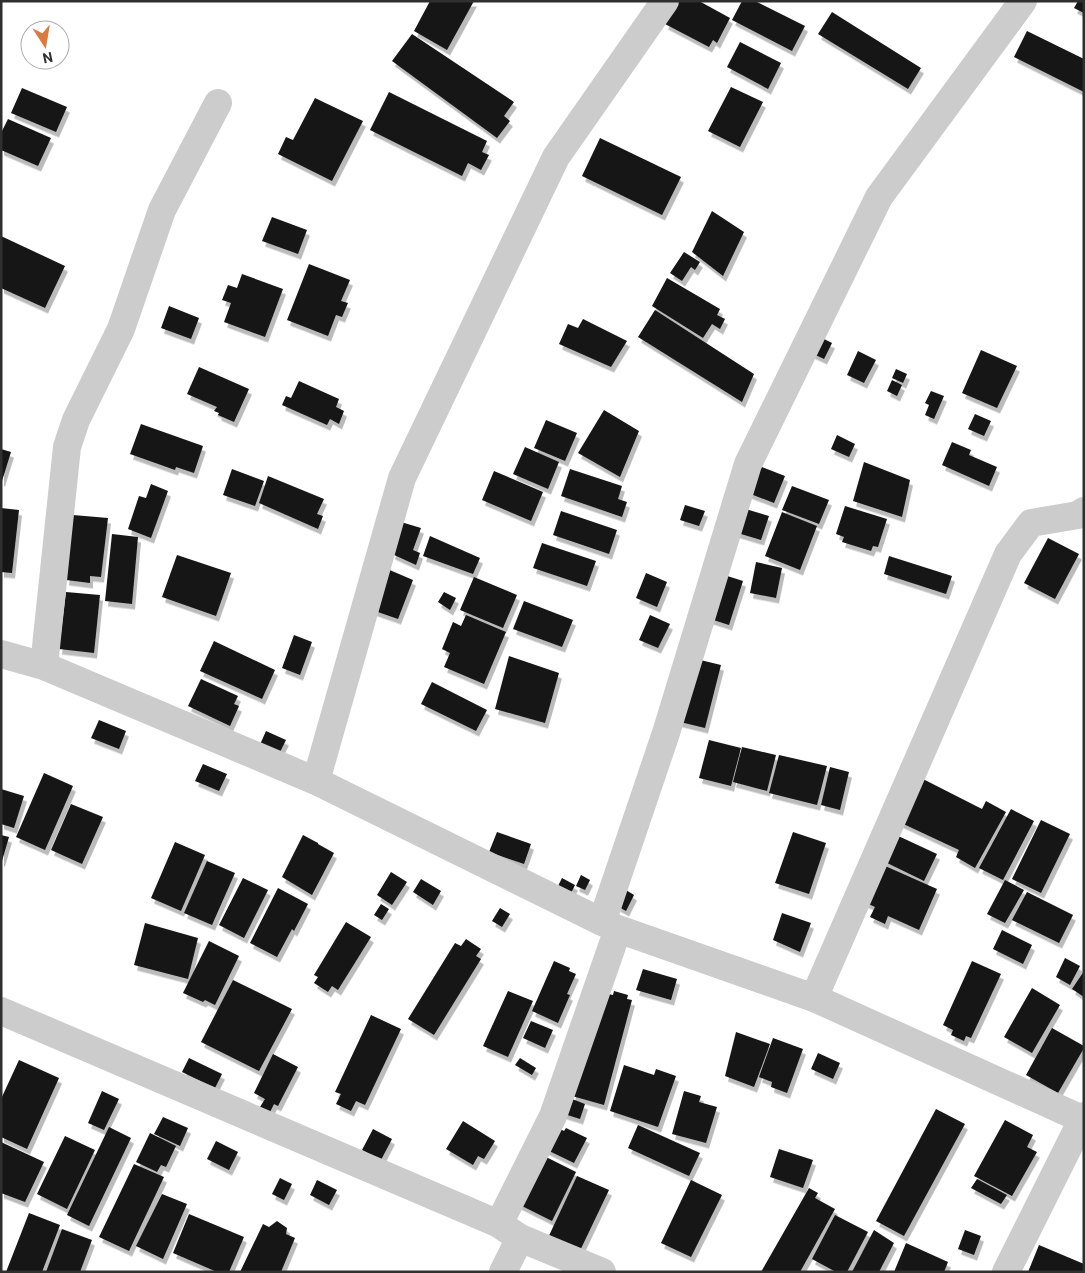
<svg xmlns="http://www.w3.org/2000/svg" width="1085" height="1273" font-family="Roboto,sans-serif">
<defs>
<filter id="shadow"><feDropShadow dx="3" dy="5.5" stdDeviation="0" flood-color="#0004"/></filter>
</defs>
<rect width="100%" height="100%" fill="#fff"/>
<path fill="#161616" filter="url(#shadow)" d="M430 1H474L447 50 414 31Z
M676 1H699L730 18 717 43 713 40 709 47 665 24Z
M742 1H755L805 26 792 51 732 20Z
M1078 1H1084V13L1074 8Z
M832 12 921 68 908 89 818 34Z
M1027 31 1084 59V92L1014 57Z
M412 34 514 102 504 116 510 121 497 138 392 61Z
M740 42 781 63 768 89 727 67Z
M731 87 763 102 740 147 708 131Z
M22 88 67 107 56 132 11 113Z
M389 92 487 141 482 152 489 155 481 170 468 163 462 176 370 130Z
M315 98 363 121 332 181 278 154 286 137 293 140Z
M8 119 51 138 38 166 1 150V133Z
M600 138 681 177 662 215 582 176Z
M712 211 744 232 723 276 692 252Z
M272 217 307 230 298 254 262 241Z
M1 236 65 266 45 308 1 288Z
M684 252 700 262 695 270 691 267 682 281 670 273Z
M309 264 350 280 341 301 348 303 342 317 336 315 328 336 287 320Z
M242 274 283 289 265 337 224 322 231 303 222 300 228 285 237 288Z
M667 278 720 309 717 315 725 319 720 329 712 324 703 338 652 306Z
M169 306 199 318 191 339 161 328Z
M655 310 754 374 742 402 638 337Z
M583 319 627 341 611 367 559 344 568 324 578 328Z
M824 339 832 343 824 359 809 352Z
M981 350 1017 366 997 408 962 393Z
M858 351 876 360 864 383 847 375Z
M199 367 249 389 234 422 218 415 219 413 214 411 217 407 187 394Z
M896 369 907 374 903 383 892 378Z
M892 380 902 385 897 396 887 391Z
M299 381 339 399 336 407 344 411 339 424 330 419 327 425 282 405 286 396 291 398Z
M931 391 944 396 934 419 925 415 929 405 925 403Z
M604 410 639 431 620 477 578 453Z
M975 414 991 421 984 436 968 429Z
M546 420 577 433 565 461 534 448Z
M141 424 203 446 194 473 176 467 175 470 130 454Z
M837 435 855 444 849 457 831 449Z
M952 442 971 450 969 455 997 467 989 486 942 465Z
M525 447 559 462 548 489 513 474Z
M1 449 11 452 2 481H1Z
M864 462 910 480 902 517 853 501Z
M754 464 785 476 774 503 743 491Z
M232 469 264 481 255 506 223 495Z
M570 469 622 486 618 499 627 502 622 517 561 496Z
M494 471 543 492 531 521 482 500Z
M268 476 324 499 317 514 323 516 318 529 259 503Z
M151 484 168 491 151 538 128 529 139 496 146 498Z
M792 486 829 500 819 524 782 510Z
M685 505 705 511 699 526 680 520Z
M845 506 887 519 878 547 873 546 871 551 842 542 844 537 836 534Z
M739 507 769 516 761 540 731 531Z
M1 508 19 510 12 573 1 572Z
M561 511 617 530 609 554 553 535Z
M782 512 817 526 800 570 765 556Z
M73 515 108 518 101 577 90 576V583L66 580Z
M401 522 421 528 413 550 420 553 416 565 392 554Z
M112 534 138 537 132 604 105 601Z
M430 536 480 558 473 574 423 556Z
M1048 538 1079 554 1055 599 1024 583Z
M542 543 596 561 587 586 533 568Z
M177 555 231 573 216 616 162 597Z
M889 556 952 576 946 594 884 574Z
M756 562 782 568 776 598 750 593Z
M385 568 413 580 398 619 372 610Z
M646 573 667 582 657 607 636 598Z
M718 573 743 581 729 625 704 617Z
M474 577 517 595 503 628 460 610Z
M66 592 100 595 94 653 59 649Z
M444 592 456 598 450 610 438 602Z
M524 601 573 620 562 647 513 629Z
M466 615 506 632 484 684 444 667 450 653 442 649 453 622 461 626Z
M650 615 670 624 658 648 639 640Z
M294 635 312 642 300 675 282 668Z
M214 641 275 670 262 699 200 671Z
M509 656 559 673 545 723 495 709Z
M692 658 721 665 705 728 676 721Z
M201 679 238 696 234 704 239 706 230 726 188 706Z
M432 682 487 710 476 731 421 704Z
M99 720 126 731 119 749 91 738Z
M266 731 286 740 277 758 258 749Z
M709 740 741 748 731 786 699 778Z
M742 747 776 755 767 791 733 782Z
M779 755 827 766 817 805 769 793Z
M203 764 227 774 219 791 195 781Z
M830 767 849 772 840 810 821 805Z
M44 773 73 786 45 850 16 837Z
M919 777 982 809 986 801 1006 812 975 868 956 857 959 850 897 821Z
M1 789 24 796 14 828 1 824Z
M71 804 103 817 82 864 51 850Z
M1011 809 1034 821 1003 880 979 868Z
M1041 820 1070 834 1041 893 1012 879Z
M497 832 531 844 524 864 489 852Z
M793 832 826 843 809 894 775 883Z
M894 834 937 854 924 881 881 860Z
M1 835 9 837 2 861H1Z
M303 835 318 843V844L334 853 312 895 282 877Z
M175 842 205 855 181 911 151 898Z
M207 861 235 873 212 925 184 913Z
M883 865 937 889 919 930 888 916 885 924 870 917 875 907 862 901Z
M391 872 407 882 392 905 377 895Z
M581 875 590 880 585 890 576 886Z
M243 878 268 890 244 938 219 925Z
M562 878 575 885 569 897 556 890Z
M421 879 441 891 433 905 413 892Z
M1005 880 1024 890 1005 923 987 914Z
M278 888 308 904 294 931 292 929 277 957 250 943Z
M626 890 634 895 626 911 617 906Z
M1027 892 1073 915 1059 943 1012 920Z
M381 904 389 909 382 920 374 915Z
M500 908 510 914 502 927 492 921Z
M782 913 811 923 800 952 773 940Z
M346 922 371 937 338 990 332 986 328 992 314 983 318 977 314 975Z
M145 923 198 938 188 979 134 965Z
M1002 930 1032 945 1023 964 993 949Z
M466 939 481 949 476 956 481 959 434 1035 408 1019 455 943 461 946Z
M209 941 239 956 215 1005 205 1000 203 1002 183 993Z
M1065 958 1080 966 1070 985 1056 977Z
M554 961 570 968 569 971 576 974 567 994 570 995 558 1023 532 1011Z
M972 961 1001 974 971 1038 966 1036 964 1041 951 1035 953 1030 943 1025Z
M643 969 677 979 671 1000 636 990Z
M1084 971V997L1072 989Z
M233 980 292 1009 259 1071 201 1042Z
M1032 988 1060 1005 1032 1053 1004 1037Z
M508 991 533 1001 508 1057 483 1046Z
M614 991 628 995 627 999 632 1000 604 1105 572 1096 600 992 613 995Z
M371 1015 401 1029 365 1105 356 1101 351 1111 336 1104 341 1094 335 1092Z
M531 1021 553 1030 545 1048 523 1038Z
M1052 1028 1084 1046V1048L1058 1093 1026 1075Z
M736 1032 770 1044 754 1087 725 1076Z
M773 1038 803 1049 787 1093 771 1087 772 1082 759 1077Z
M818 1053 840 1063 833 1079 811 1069Z
M273 1054 298 1067 278 1106 274 1104 270 1112 260 1107 265 1099 254 1093Z
M189 1058 222 1074 215 1088 182 1072Z
M520 1058 536 1068 532 1075 515 1065Z
M19 1060 59 1078 27 1149 1 1137V1099Z
M624 1065 654 1075 656 1069 676 1076 658 1127 610 1111Z
M102 1091 119 1099 104 1130 88 1123Z
M684 1091 701 1096 699 1102 717 1107 706 1143 672 1134Z
M567 1097 585 1104 580 1119 561 1113Z
M936 1109 965 1124 904 1236 876 1221Z
M163 1117 188 1128 180 1146 154 1134Z
M1005 1120 1033 1135 1027 1147 1037 1152 1012 1196 974 1176Z
M463 1121 495 1141 484 1159 478 1156 473 1165 446 1149Z
M638 1125 700 1153 689 1176 628 1148Z
M109 1127 131 1138 89 1226 67 1215Z
M556 1127 564 1131 566 1128 587 1138 574 1163 545 1149Z
M373 1129 392 1139 381 1160 362 1150Z
M150 1133 176 1146 166 1167 161 1165 157 1172 136 1162Z
M65 1136 95 1150 67 1209 37 1194Z
M216 1141 238 1152 229 1170 207 1159Z
M1 1142 44 1162 25 1202 1 1193Z
M779 1149 813 1160 803 1188 770 1177Z
M538 1153 576 1172 552 1221 514 1202Z
M134 1164 164 1177 129 1251 99 1237Z
M577 1176 609 1190 577 1257 546 1242Z
M280 1178 292 1184 284 1200 272 1194Z
M977 1179 1007 1195 1001 1204 971 1188Z
M317 1180 337 1190 329 1205 310 1195Z
M691 1180 722 1195 691 1257 661 1243Z
M809 1188 818 1193 815 1198 835 1209 800 1272H761Z
M162 1194 187 1204 163 1259 136 1246Z
M29 1213 60 1225 42 1272H6Z
M189 1214 244 1237 229 1272H217L173 1253Z
M835 1215 868 1232 847 1272H836L812 1259Z
M277 1221 287 1228 286 1234 295 1238 281 1272H240L263 1224 269 1227Z
M62 1229 92 1240 80 1272H46Z
M874 1230 894 1243 879 1272H852Z
M965 1230 981 1236 974 1255 958 1249Z
M906 1243 948 1262 944 1272H894Z
M1039 1245 1084 1264V1272H1028Z"/>
<g fill="none" stroke-linecap="round" stroke-linejoin="round">
<path stroke="#ccc" stroke-width="28" d="M1 654 44 666 316 781 602 922 618 929 553 1116 499 1224
M44 666 67 447 76 420 121 329 162 210 218 103
M316 781 402 478 556 157 665 1
M602 922 666 733 748 464 879 197 1023 1
M618 929 814 998 1008 554 1031 523 1078 515 1084 511
M814 998 1082 1119
M1 1011 499 1224 520 1238 602 1272
M503 1272 520 1238
M1006 1272 1084 1116"/>
</g>
<rect width="1085" height="1273" fill="none" stroke="#2f2f2f" stroke-width="5"/>
<g transform="translate(45 45) rotate(168)"><circle r="24" fill="#ffffff" stroke="#acacac"/>
<path d="M0-4L9 19L0 12L-9 19Z" fill="#db7a3c"/>
<text y="-8" font-size="14" font-weight="bold" text-anchor="middle" fill="#2f2f2f">N</text>
</g>
</svg>
